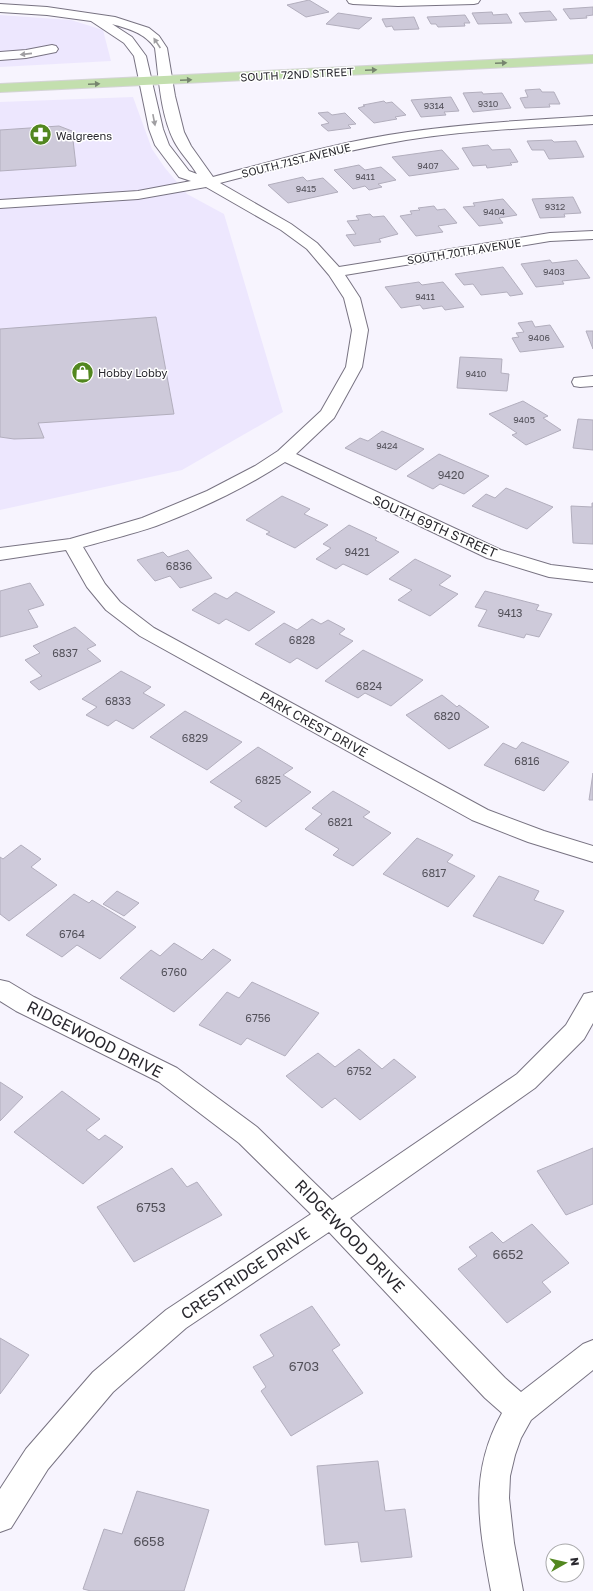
<svg xmlns="http://www.w3.org/2000/svg" width="593" height="1591" font-family="'Golos Text',sans-serif">
<rect width="100%" height="100%" fill="#f7f4fe"/>
<path fill="#ede7fe" d="M0 15 71 20 103 30 111 61 0 67Z
M133 97 152 149 165 168 187 194 224 214 283 412 182 470 0 510V102Z"/>
<path fill="#cecada" stroke="#b2aebd" d="M309 0 329 12 306 17 287 5Z
M593 7V15L586 16 587 18 570 19 563 9Z
M550 11 557 20 525 22 519 13Z
M492 12 493 15 507 14 512 23 478 24 472 13Z
M338 13 372 18 359 29 326 24Z
M465 15 470 23H464L465 26 438 27 436 24H431L427 17Z
M414 17 419 29 394 30 392 26 386 27 382 19Z
M540 89 542 92H554L560 104H549L550 107 525 108 520 98 528 97 525 90Z
M482 92 483 94 502 93 511 108 473 112 463 93Z
M451 97 459 111 444 112 446 115 421 117 411 100Z
M384 101 386 103 392 102 406 115 395 117 397 119 374 123 358 108 365 106 363 105Z
M328 112 332 115 345 113 356 124 348 125 351 128 328 131 321 125 329 123 318 113Z
M59 126 72 131 76 166 0 171V130Z
M552 140 554 142 576 141 584 157 549 159 544 150H532L527 141Z
M488 145 492 150 510 149 518 162 510 163 512 165 487 168 486 165 473 166 462 148Z
M442 150 459 169 409 176 392 157Z
M359 165 365 170 381 167 396 180 378 184 382 187 369 190 365 186 353 189 334 170Z
M303 177 307 181 323 178 338 192 288 203 268 185Z
M573 197 581 213 564 214 565 217 540 218 532 199Z
M503 199 517 215 499 218 503 223 479 226 463 207 475 206 473 203Z
M434 206 437 210 445 209 457 223 438 226 443 232 416 236 400 216 412 214 410 211 420 210 418 208Z
M370 214 373 217 384 216 398 234 379 239 381 242 354 246 346 235 356 234 347 221 359 220 356 216Z
M550 260 552 263 577 260 590 278 562 281 564 284 536 287 521 264Z
M503 267 523 294 510 296 507 292 481 295 473 284 464 285 455 274Z
M419 282 422 285 443 282 464 307 445 310 442 306 423 309 420 305 401 308 385 287Z
M156 317 174 414 38 423 44 438 14 439 0 437V329Z
M532 321 535 327 550 325 564 347 520 352 512 338 519 337 516 333 524 332 518 323Z
M586 331H593V349Z
M460 357 502 359 501 373 509 374 507 391 457 388Z
M523 401 548 416 543 418 561 430 526 445 512 435 517 433 489 414Z
M578 419 593 420V450L573 448Z
M382 431 424 449 396 470 345 448 360 438 368 441Z
M439 454 489 476 464 494 440 484 433 489 407 476Z
M506 488 553 507 527 529 472 506 486 494 495 498Z
M282 496 310 509 304 514 328 525 295 548 266 534 270 532 246 520Z
M592 503H593V544L573 543 571 506 592 507Z
M349 525 377 538 375 540 399 552 367 575 343 564 336 569 316 559 331 548 323 544Z
M188 550 212 578 180 588 170 576 155 581 137 560 163 552 168 557Z
M415 559 451 576 439 585 458 594 430 616 398 600 412 590 389 579Z
M30 583 44 605 28 610 38 627 0 637V591Z
M485 591 539 605 536 610 552 614 539 637 526 634 524 638 478 626 487 610 475 607Z
M236 592 275 612 249 631 226 619 219 624 192 610 215 593 227 599Z
M312 619 321 624 328 620 345 629 339 634 353 641 317 669 297 658 290 663 255 644 284 623 297 630Z
M75 627 96 645 87 649 101 661 39 690 30 682 42 676 25 660 40 653 33 646Z
M363 650 423 680 391 706 365 693 358 698 325 681Z
M121 671 151 687 143 693 165 705 133 729 116 720 108 726 86 715 97 707 82 699Z
M442 695 457 707 459 705 489 727 449 749 406 715Z
M185 711 242 742 207 770 150 737Z
M522 742 569 762 544 791 484 765 503 743 516 749Z
M258 747 293 768 283 775 311 792 266 827 234 807 242 801 210 782Z
M593 773V800H589Z
M333 791 370 812 363 817 391 833 353 866 333 855 339 849 305 829 322 814 312 808Z
M417 838 453 855 447 862 475 876 448 907 383 874Z
M21 845 41 859 31 867 57 885 9 921 0 914V857L3 859Z
M499 876 539 891 534 900 564 911 543 944 473 916Z
M117 891 139 903 124 916 103 904Z
M74 894 89 903 92 900 136 927 100 959 77 945 62 957 26 935Z
M174 943 202 960 213 949 231 960 174 1012 120 978 151 950 160 956Z
M252 982 319 1013 285 1056 247 1038 241 1045 199 1025 227 992 239 998Z
M359 1049 382 1069 394 1059 416 1077 360 1120 335 1098 322 1108 286 1076 318 1053 335 1067Z
M0 1082 23 1097 0 1121Z
M62 1091 100 1119 86 1130 99 1140 105 1135 123 1147 83 1184 14 1132Z
M593 1148V1204L566 1215 537 1171Z
M172 1168 187 1187 197 1182 222 1215 134 1262 97 1207Z
M532 1224 569 1263 542 1282 551 1292 507 1323 458 1269 477 1256 469 1247 492 1232 503 1243Z
M312 1306 340 1345 332 1350 363 1393 291 1436 261 1391 266 1387 253 1367 274 1356 260 1335Z
M0 1338 29 1355 0 1394Z
M378 1461 385 1511 405 1509 412 1557 361 1562 358 1542 325 1545 317 1466Z
M137 1491 209 1510 184 1591H91L83 1589 104 1529 122 1534Z"/>
<g fill="none" stroke-linecap="round" stroke-linejoin="round">
<defs>
<path id="minor" d="M347 0H480L478 3 474 4 398 6 353 4 349 3Z
M0 4 47 7 115 17 149 28 159 36 167 48 175 96 184 132 191 146 213 177C277 160 342 141 408 132 469 123 531 120 593 116V124C531 128 467 130 406 140 343 151 282 167 220 183L291 224 317 243 339 267 550 233 593 231V239L550 241 345 275 360 298 368 330 362 367 334 418 296 454 501 550 551 565 593 570V582L549 577 487 558 285 462C245 488 201 509 156 526 133 534 107 540 83 547L105 584 120 602 154 628 488 810 544 831 593 846V862L528 842 472 820 140 636 106 610 87 587 66 550 0 560V548L70 539 142 518 207 491 255 466 278 451 321 411 346 367 352 330 344 298 329 275 307 249 281 230 206 187 138 199 0 208V200L138 191 191 181 179 177 155 145 149 129 134 56 124 43 91 21 47 15 0 12ZM112 24C129 29 145 33 155 48 159 78 160 113 174 141 180 153 190 162 197 174L189 171 169 145 163 129 146 56 132 37Z
M52 45 56 46 58 49 56 52 26 58 0 60V52L26 50Z
M593 376V386L580 387 574 386 572 382 574 378Z
M0 980 9 982 34 997 177 1068 257 1127 332 1200 517 1074 566 1025 584 994 593 992V1023L584 1039 535 1088 350 1218 505 1378 521 1392 583 1344 593 1340V1370L531 1420 521 1438 515 1455 510 1476 509 1498 514 1543 523 1591H491C479 1526 468 1474 502 1413L485 1398 329 1232 186 1328 113 1392 48 1469 11 1528 0 1532V1489L26 1449 93 1372 166 1310 311 1214 239 1143 159 1082 16 1011 0 1001Z"/>
<path id="major" d="M593 55V63L0 92V84Z"/>
</defs>
<use href="#minor" stroke="#787382" stroke-width="2"/>
<use href="#major" stroke="#d4d4d5" stroke-width="2"/>
<use href="#minor" fill="#fff" fill-rule="evenodd"/>
<use href="#major" fill="#c3dfae" fill-rule="evenodd"/>
</g>
<defs><path id="oneway-solid" d="M-6-.8H1V-3.2L6.5 0L1 3.2V.8H-6Z"/></defs>
<g fill="#9f9ea1">
<use href="#oneway-solid" transform="translate(157 43) rotate(-124)"/>
<use href="#oneway-solid" transform="translate(26 54) rotate(174)"/>
<use href="#oneway-solid" transform="translate(154 120) rotate(79)"/>
</g>
<g fill="#76846e">
<use href="#oneway-solid" transform="translate(501 63) rotate(-3)"/>
<use href="#oneway-solid" transform="translate(371 70) rotate(-3)"/>
<use href="#oneway-solid" transform="translate(186 80) rotate(-3)"/>
<use href="#oneway-solid" transform="translate(94 84) rotate(-3)"/>
</g>
<defs>
<symbol id="pharmacy-disc" viewBox="-11 -11 22 22"><circle r="9.5" fill="#52871f" stroke="#fff"/><path d="M-2-6h4v4h4v4h-4v4h-4v-4h-4v-4h4Z" fill="#fff"/></symbol>
<symbol id="shop-disc" viewBox="-11 -11 22 22"><circle r="9.5" fill="#52871f" stroke="#fff"/><path d="M-5-2.5h2.3a2.7 3.5 0 0 1 5.4 0H5L5.5 6h-11ZM-1.5-2.5h3a1.5 2.3 0 0 0-3 0Z" fill="#fff"/></symbol>
</defs>
<g fill-rule="evenodd">
<use href="#pharmacy-disc" x="28" y="122" width="25" height="25"/>
<use href="#shop-disc" x="70" y="360" width="25" height="25"/>
</g>
<g text-anchor="middle" dominant-baseline="central" stroke-width="3" stroke-linejoin="round" paint-order="stroke">
<g font-size="9" fill="#525059">
<text x="488" y="103">9310</text>
<text x="434" y="105">9314</text>
<text x="428" y="165">9407</text>
<text x="365" y="176">9411</text>
<text x="306" y="188">9415</text>
<text x="555" y="206">9312</text>
<text x="494" y="211">9404</text>
<text x="554" y="271">9403</text>
<text x="425" y="296">9411</text>
<text x="539" y="337">9406</text>
<text x="476" y="373">9410</text>
<text x="524" y="419">9405</text>
<text x="387" y="445">9424</text>
</g>
<g font-size="11" fill="#29282e" stroke="#fff">
<text transform="translate(297 74) rotate(-3)">SOUTH 72ND STREET</text>
<text transform="translate(296 160) rotate(-14)">SOUTH 71ST AVENUE</text>
<text transform="translate(464 251) rotate(-9)">SOUTH 70TH AVENUE</text>
</g>
<g font-size="11" fill="#29282e" stroke="#fff" text-anchor="start">
<text x="56" y="135">Walgreens</text>
<text x="98" y="372">Hobby Lobby</text>
</g>
<g font-size="11" fill="#525059">
<text x="451" y="474">9420</text>
<text x="357" y="551">9421</text>
<text x="179" y="565">6836</text>
<text x="510" y="612">9413</text>
<text x="302" y="639">6828</text>
<text x="65" y="652">6837</text>
<text x="369" y="685">6824</text>
<text x="118" y="700">6833</text>
<text x="447" y="715">6820</text>
<text x="195" y="737">6829</text>
<text x="527" y="760">6816</text>
<text x="268" y="779">6825</text>
<text x="340" y="821">6821</text>
<text x="434" y="872">6817</text>
<text x="72" y="933">6764</text>
<text x="174" y="971">6760</text>
<text x="258" y="1017">6756</text>
<text x="359" y="1070">6752</text>
</g>
<g font-size="13" fill="#29282e" stroke="#fff">
<text transform="translate(435 526) rotate(24)">SOUTH 69TH STREET</text>
<text transform="translate(314 724) rotate(29)">PARK CREST DRIVE</text>
</g>
<g font-size="13" fill="#525059">
<text x="151" y="1207">6753</text>
<text x="508" y="1254">6652</text>
<text x="304" y="1366">6703</text>
<text x="149" y="1541">6658</text>
</g>
<g font-size="16" fill="#29282e" stroke="#fff">
<text transform="translate(95 1039) rotate(27)">RIDGEWOOD DRIVE</text>
<text transform="translate(350 1236) rotate(46)">RIDGEWOOD DRIVE</text>
<text transform="translate(245 1273) rotate(-34)">CRESTRIDGE DRIVE</text>
</g>
</g>
<g transform="translate(565 1563) rotate(82)"><circle r="19" fill="#ffffff" stroke="#a9a9ab"/>
<path d="M0-3L7 15L0 10L-7 15Z" fill="#52871f"/>
<text y="-6" font-size="11" font-weight="bold" text-anchor="middle" fill="#29282e">N</text>
</g>
</svg>
